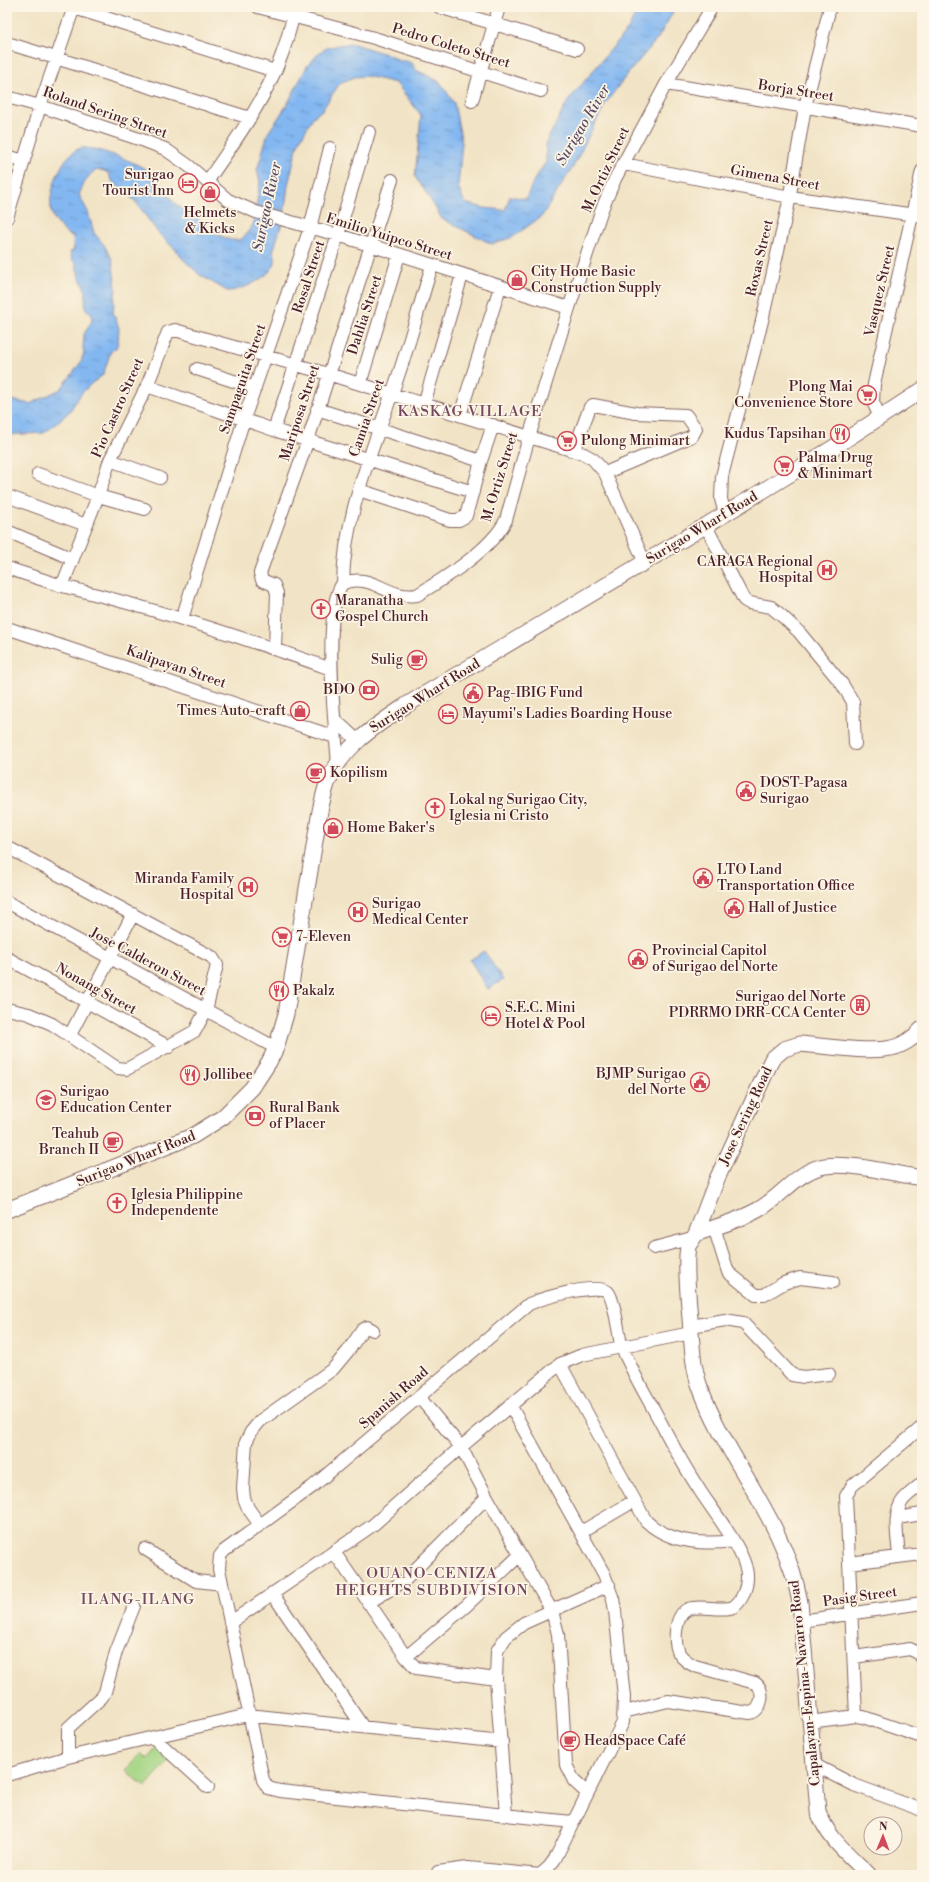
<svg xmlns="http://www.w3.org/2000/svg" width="929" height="1882" font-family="'Libre Bodoni',serif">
<defs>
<pattern id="water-ripples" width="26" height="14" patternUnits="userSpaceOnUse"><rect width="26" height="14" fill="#83b7f1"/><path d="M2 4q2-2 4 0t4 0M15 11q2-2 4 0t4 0" fill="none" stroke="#6d94c3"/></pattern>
</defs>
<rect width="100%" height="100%" fill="#fcf5e5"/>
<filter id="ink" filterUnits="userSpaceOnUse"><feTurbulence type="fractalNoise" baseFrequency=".025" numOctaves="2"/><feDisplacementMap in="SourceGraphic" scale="8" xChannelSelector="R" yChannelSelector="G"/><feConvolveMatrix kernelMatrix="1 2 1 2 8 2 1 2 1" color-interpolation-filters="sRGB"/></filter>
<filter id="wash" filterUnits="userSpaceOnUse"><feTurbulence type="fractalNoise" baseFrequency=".012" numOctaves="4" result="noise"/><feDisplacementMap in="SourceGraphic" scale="16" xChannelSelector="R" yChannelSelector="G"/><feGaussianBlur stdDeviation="0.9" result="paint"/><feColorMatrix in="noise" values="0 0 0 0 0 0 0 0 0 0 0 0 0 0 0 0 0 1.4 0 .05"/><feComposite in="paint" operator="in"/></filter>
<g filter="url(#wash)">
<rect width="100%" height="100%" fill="#f1e3c5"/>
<path fill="#a5d685" stroke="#787a58" d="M157 1748 170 1759 145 1787 126 1770 141 1753 147 1759Z"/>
<path fill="url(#water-ripples)" stroke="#666b8e" d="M639 7H676L658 38 626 76 605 104 573 167 542 216 513 237 492 244 442 219 429 197 415 177 421 115 396 83 366 76 354 77 340 83 322 110 313 117 298 144 288 185 284 216 273 252C286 271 242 292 227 291L200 275 182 258 178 252 158 233 136 202 111 180 109 174C93 161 84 183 79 195L88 212 94 233 104 245 112 259 116 288 113 312 119 328 118 342 116 348 111 351 103 375 92 383 81 394 69 412 52 427 44 433 7 435V399L30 404 61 389 81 362 84 352 83 348 84 334 92 321V314L85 308 86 291 79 277 76 264 72 260 70 252 74 250 73 236 68 235C61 228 53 220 51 210 48 192 62 152 82 148 94 146 135 162 145 169 153 175 160 184 167 191L168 195 176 204 198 219 208 231 231 240H238L243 238 253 225 260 182 257 170 268 133 287 105 307 66 320 52 327 48 343 44H354L389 55 401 61H406L412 63 416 70 440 82 454 103 462 143 458 187 465 203 484 208 505 210 510 196 526 199 534 180 546 162V142L568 101 628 29Z
M484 951 503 980 488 989 470 960Z"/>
</g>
<g filter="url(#ink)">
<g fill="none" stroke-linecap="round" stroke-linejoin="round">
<defs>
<path id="minor" d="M71 7 275 71
M258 7 374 38 541 91
M439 7 577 49
M7 43 250 118
M666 84 922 126
M7 97 40 106 142 140 165 149 189 166 228 200 256 212 338 235 569 308
M472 101 499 7
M7 156 24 161
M624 164 790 197 922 216
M207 182C234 142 264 102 281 57 287 41 291 24 296 7
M7 218 40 106 74 7
M197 369 255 388
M360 384 399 255
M147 386 274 430 473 492
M424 404 462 275
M317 409 481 461
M460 415 500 287
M880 417 873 402 874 384 922 171
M274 430 338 235 369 132
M574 450 590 407 593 405 636 413 686 415 696 429 692 436 605 473
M110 460 160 478
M38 474 98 496 145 509
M359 490 450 520H459L466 516 481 461 493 425
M7 496 86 525
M725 514 721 499 722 476 762 321 788 206 805 107 830 7
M706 526 744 600 749 603 771 607 782 616 799 632 842 684 853 702 855 744
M7 531 73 559
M7 568 62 586
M343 583C344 518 370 456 391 396 407 354 418 309 432 266
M182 619 244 419 310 228 330 148
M7 628 335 737
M275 649 277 593 274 585 262 580 260 573 308 440 392 180
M331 669C242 637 154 608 62 586L98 496 110 460 147 386 168 332 175 330 328 374 584 454 593 459 605 473 645 563
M334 719 358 741
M338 764C335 729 322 608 343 583 373 572 387 600 417 595 445 578 491 550 506 520L529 437 569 308 602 209 615 179 666 84 712 7
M7 847 212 957 217 965 206 1010 195 1031 127 1069 117 1068 52 1024 29 1014 7 1009
M7 902 276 1048
M7 958 169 1047
M70 1035 133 914
M714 1227 728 1272 756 1295H764L784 1283 800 1278 833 1282
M654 1248 692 1238
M691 1326 725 1320 743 1323 792 1375 804 1377 829 1374
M560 1364 646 1521C669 1543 702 1545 733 1541
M419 1397 461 1447 487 1497 552 1611 558 1634 566 1765 574 1781 587 1793
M510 1405 604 1574 613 1599 615 1611 624 1697 623 1722 555 1859 549 1867 540 1875
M897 1518 922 1514
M260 1525 248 1508 244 1498 243 1488 246 1442 251 1432 260 1421 333 1369 348 1351 363 1329 367 1327 373 1330
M581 1532 634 1501
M145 1549 196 1581 222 1584
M334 1552 406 1657 416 1668 496 1679
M899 1556C898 1540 892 1514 903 1500 908 1494 916 1489 922 1483
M849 1563 922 1554
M272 1593 363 1727
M368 1603 404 1581 487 1497
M801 1621 922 1603
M231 1622 373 1525 461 1447 560 1364 582 1355 691 1333
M406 1657 466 1606 520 1555
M854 1657 910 1649 918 1653 922 1658
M856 1716 846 1496 852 1486 922 1427
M809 1722 856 1716 863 1717 922 1737
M154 1738 208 1787
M68 1757V1728L102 1697 105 1692 116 1652 134 1606
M813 1764 854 1785 922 1810
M7 1775 68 1757 248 1715 502 1742
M506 1815 496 1679 497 1651 506 1637 524 1623 609 1585
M572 1822 280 1791 268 1788 263 1780 219 1569 220 1556 224 1551 312 1487 529 1304C542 1298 598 1282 608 1292 614 1298 619 1335 621 1345 623 1352 628 1360 631 1367 640 1386 651 1404 661 1423 672 1444 684 1466 697 1486 710 1508 749 1554 747 1578 747 1587 742 1602 733 1607 721 1612 701 1604 688 1609 675 1615 673 1641 679 1653 683 1660 689 1663 695 1666L755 1683C766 1690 762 1711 750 1713L668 1701 624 1712
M438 1872 468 1868 540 1875"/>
<path id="major" d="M7 1210 193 1136 223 1117 252 1088 269 1062 276 1048 286 1014 320 811C322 802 324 793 327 784 341 747 377 725 408 704L725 514 836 446 922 390
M696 1234C717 1226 742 1220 761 1208 783 1195 799 1170 825 1166 851 1162 894 1174 922 1178
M869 1875C849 1855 827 1838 818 1811L800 1602C785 1520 728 1463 700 1387 692 1365 692 1342 690 1318 688 1297 686 1276 687 1255L688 1246 696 1234 717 1179 772 1059 784 1049 800 1044C824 1046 869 1053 891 1048 902 1046 914 1038 922 1029"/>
</defs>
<use href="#minor" stroke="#846461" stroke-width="14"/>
<use href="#major" stroke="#846461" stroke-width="17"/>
<use href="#minor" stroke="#fff" stroke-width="12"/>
<use href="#major" stroke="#fff" stroke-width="15"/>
</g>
</g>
<defs>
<symbol id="hotel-ring" viewBox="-11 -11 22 22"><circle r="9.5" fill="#fcf5e5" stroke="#d1495b" stroke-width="1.5"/><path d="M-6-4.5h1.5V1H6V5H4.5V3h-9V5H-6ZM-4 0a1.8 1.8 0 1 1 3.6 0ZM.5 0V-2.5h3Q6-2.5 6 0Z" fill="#d1495b"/></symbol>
<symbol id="shop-ring" viewBox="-11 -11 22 22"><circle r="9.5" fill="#fcf5e5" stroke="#d1495b" stroke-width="1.5"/><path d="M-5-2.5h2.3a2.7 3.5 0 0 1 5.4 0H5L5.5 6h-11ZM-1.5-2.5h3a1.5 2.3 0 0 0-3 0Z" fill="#d1495b"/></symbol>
<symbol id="supermarket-ring" viewBox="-11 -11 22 22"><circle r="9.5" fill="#fcf5e5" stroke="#d1495b" stroke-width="1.5"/><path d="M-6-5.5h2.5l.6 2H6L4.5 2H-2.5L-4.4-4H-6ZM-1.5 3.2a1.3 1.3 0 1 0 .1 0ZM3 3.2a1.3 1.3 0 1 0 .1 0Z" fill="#d1495b"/></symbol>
<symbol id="restaurant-ring" viewBox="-11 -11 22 22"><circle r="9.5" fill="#fcf5e5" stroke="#d1495b" stroke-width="1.5"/><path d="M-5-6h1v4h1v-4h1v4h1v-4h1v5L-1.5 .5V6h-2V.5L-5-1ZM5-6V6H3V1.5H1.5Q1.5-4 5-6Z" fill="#d1495b"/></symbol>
<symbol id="hospital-ring" viewBox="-11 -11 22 22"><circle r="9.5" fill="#fcf5e5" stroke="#d1495b" stroke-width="1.5"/><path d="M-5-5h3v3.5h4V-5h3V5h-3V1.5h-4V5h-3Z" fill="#d1495b"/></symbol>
<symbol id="church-ring" viewBox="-11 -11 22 22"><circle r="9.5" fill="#fcf5e5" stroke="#d1495b" stroke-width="1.5"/><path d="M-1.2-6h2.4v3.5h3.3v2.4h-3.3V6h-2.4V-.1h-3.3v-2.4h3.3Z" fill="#d1495b"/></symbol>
<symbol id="cafe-ring" viewBox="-11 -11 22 22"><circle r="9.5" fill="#fcf5e5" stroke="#d1495b" stroke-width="1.5"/><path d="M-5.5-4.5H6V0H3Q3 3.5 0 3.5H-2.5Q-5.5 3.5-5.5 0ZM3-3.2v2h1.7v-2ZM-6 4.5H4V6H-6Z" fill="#d1495b"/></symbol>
<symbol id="bank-ring" viewBox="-11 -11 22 22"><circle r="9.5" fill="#fcf5e5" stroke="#d1495b" stroke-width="1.5"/><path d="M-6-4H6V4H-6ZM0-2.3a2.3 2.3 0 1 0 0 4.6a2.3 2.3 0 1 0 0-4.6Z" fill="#d1495b"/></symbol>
<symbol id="civic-ring" viewBox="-11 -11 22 22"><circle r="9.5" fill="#fcf5e5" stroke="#d1495b" stroke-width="1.5"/><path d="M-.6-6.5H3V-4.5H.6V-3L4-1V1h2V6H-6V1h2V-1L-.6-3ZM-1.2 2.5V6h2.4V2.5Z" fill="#d1495b"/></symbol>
<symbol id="building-ring" viewBox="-11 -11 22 22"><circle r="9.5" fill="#fcf5e5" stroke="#d1495b" stroke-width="1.5"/><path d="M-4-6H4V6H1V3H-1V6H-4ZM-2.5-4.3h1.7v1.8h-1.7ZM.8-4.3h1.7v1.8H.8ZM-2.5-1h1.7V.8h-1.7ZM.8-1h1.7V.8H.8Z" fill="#d1495b"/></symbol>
<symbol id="university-ring" viewBox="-11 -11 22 22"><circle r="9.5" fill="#fcf5e5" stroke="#d1495b" stroke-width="1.5"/><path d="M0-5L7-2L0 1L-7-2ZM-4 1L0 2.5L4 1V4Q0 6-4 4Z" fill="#d1495b"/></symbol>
</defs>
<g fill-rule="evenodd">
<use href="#hotel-ring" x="177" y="172" width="22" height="22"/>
<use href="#shop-ring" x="199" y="181" width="22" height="22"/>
<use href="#shop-ring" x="506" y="269" width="22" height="22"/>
<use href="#supermarket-ring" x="856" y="384" width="22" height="22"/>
<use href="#restaurant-ring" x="829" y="423" width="22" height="22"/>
<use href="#supermarket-ring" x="556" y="430" width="22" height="22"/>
<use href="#supermarket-ring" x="773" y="455" width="22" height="22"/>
<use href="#hospital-ring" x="816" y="559" width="22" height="22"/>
<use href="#church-ring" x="310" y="598" width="22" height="22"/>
<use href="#cafe-ring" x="406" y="649" width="22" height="22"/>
<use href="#bank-ring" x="358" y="679" width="22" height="22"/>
<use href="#civic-ring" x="462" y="682" width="22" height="22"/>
<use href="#shop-ring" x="289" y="700" width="22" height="22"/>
<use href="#hotel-ring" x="437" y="703" width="22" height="22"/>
<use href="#cafe-ring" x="305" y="762" width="22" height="22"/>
<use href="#civic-ring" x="735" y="780" width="22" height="22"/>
<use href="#church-ring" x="424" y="797" width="22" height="22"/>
<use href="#shop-ring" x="322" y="817" width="22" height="22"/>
<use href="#civic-ring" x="692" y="867" width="22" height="22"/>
<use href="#hospital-ring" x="237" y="876" width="22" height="22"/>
<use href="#civic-ring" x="723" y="897" width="22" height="22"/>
<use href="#hospital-ring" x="347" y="901" width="22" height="22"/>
<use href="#supermarket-ring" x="271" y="926" width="22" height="22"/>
<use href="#civic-ring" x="627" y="948" width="22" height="22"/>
<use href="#restaurant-ring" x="268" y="980" width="22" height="22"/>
<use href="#building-ring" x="849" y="994" width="22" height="22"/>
<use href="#hotel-ring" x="480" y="1005" width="22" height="22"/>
<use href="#restaurant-ring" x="179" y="1064" width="22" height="22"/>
<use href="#civic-ring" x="689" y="1071" width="22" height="22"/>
<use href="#university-ring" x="35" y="1089" width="22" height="22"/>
<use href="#bank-ring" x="244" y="1105" width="22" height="22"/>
<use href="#cafe-ring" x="102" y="1131" width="22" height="22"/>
<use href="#church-ring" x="106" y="1192" width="22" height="22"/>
<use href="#cafe-ring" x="559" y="1730" width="22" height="22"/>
</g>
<g text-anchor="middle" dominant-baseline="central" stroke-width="3.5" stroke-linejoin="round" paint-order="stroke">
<g font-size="14" fill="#4a1f2b" stroke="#fcf5e5">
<text transform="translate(451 46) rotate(17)">Pedro Coleto Street</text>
<text transform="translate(796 91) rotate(9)">Borja Street</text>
<text transform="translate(105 113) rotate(19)">Roland Sering Street</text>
<text transform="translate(606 170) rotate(-65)">M. Ortiz Street</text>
<text transform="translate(775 178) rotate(10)">Gimena Street</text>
<text transform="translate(389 237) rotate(17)">Emilio Yuipco Street</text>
<text transform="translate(760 258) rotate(-77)">Roxas Street</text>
<text transform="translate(309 277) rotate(-72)">Rosal Street</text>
<text transform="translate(880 291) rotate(-77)">Vasquez Street</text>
<text transform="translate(365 315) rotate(-72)">Dahlia Street</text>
<text transform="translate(243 379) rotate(-71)">Sampaguita Street</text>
<text transform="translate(118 408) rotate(-66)">Pio Castro Street</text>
<text transform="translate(300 413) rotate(-72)">Mariposa Street</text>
<text transform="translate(367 418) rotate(-71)">Camia Street</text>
<text transform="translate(500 477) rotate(-73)">M. Ortiz Street</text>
<text transform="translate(702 528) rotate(-31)">Surigao Wharf Road</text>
<text transform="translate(176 667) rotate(19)">Kalipayan Street</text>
<text transform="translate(425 696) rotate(-32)">Surigao Wharf Road</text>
<text transform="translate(148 962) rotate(28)">Jose Calderon Street</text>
<text transform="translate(96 989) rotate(29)">Nonang Street</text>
<text transform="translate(746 1116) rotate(-65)">Jose Sering Road</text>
<text transform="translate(136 1159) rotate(-22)">Surigao Wharf Road</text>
<text transform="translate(394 1398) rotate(-41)">Spanish Road</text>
<text transform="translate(860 1597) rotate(-8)">Pasig Street</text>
<text transform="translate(805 1683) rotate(-96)">Capalayan-Espina-Navarro Road</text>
</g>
<g font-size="14" fill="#4a1f2b" stroke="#fcf5e5" text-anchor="start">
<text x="174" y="175" text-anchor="end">Surigao<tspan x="174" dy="16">Tourist Inn</tspan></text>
<text x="210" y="213" text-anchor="middle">Helmets<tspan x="210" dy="16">&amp; Kicks</tspan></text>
<text x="531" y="272">City Home Basic<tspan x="531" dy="16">Construction Supply</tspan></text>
<text x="853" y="387" text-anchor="end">Plong Mai<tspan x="853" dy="16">Convenience Store</tspan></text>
<text x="826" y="434" text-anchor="end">Kudus Tapsihan</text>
<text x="581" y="441">Pulong Minimart</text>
<text x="798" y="458">Palma Drug<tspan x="798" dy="16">&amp; Minimart</tspan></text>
<text x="813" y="562" text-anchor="end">CARAGA Regional<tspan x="813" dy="16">Hospital</tspan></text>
<text x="335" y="601">Maranatha<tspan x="335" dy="16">Gospel Church</tspan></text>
<text x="403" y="660" text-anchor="end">Sulig</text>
<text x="355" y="690" text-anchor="end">BDO</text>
<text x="487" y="693">Pag-IBIG Fund</text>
<text x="286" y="711" text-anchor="end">Times Auto-craft</text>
<text x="462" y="714">Mayumi's Ladies Boarding House</text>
<text x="330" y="773">Kopilism</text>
<text x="760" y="783">DOST-Pagasa<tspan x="760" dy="16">Surigao</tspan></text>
<text x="449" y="800">Lokal ng Surigao City,<tspan x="449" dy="16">Iglesia ni Cristo</tspan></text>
<text x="347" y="828">Home Baker's</text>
<text x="717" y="870">LTO Land<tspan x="717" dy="16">Transportation Office</tspan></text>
<text x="234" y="879" text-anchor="end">Miranda Family<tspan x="234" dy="16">Hospital</tspan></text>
<text x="372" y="904">Surigao<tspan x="372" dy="16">Medical Center</tspan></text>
<text x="748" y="908">Hall of Justice</text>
<text x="296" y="937">7-Eleven</text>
<text x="652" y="951">Provincial Capitol<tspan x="652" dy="16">of Surigao del Norte</tspan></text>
<text x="293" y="991">Pakalz</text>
<text x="846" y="997" text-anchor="end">Surigao del Norte<tspan x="846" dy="16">PDRRMO DRR-CCA Center</tspan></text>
<text x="505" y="1008">S.E.C. Mini<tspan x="505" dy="16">Hotel &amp; Pool</tspan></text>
<text x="686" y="1074" text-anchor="end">BJMP Surigao<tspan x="686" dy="16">del Norte</tspan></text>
<text x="204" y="1075">Jollibee</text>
<text x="60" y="1092">Surigao<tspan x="60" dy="16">Education Center</tspan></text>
<text x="269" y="1108">Rural Bank<tspan x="269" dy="16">of Placer</tspan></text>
<text x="99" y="1134" text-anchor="end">Teahub<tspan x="99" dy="16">Branch II</tspan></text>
<text x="131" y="1195">Iglesia Philippine<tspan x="131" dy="16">Independente</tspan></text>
<text x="584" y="1741">HeadSpace Café</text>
</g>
<g font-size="15" font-style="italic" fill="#5b4d66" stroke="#fcf5e5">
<text transform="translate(583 125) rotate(-59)">Surigao River</text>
<text transform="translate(267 207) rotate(-78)">Surigao River</text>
</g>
<g font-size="15" letter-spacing="1" fill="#73495f" stroke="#fcf5e5">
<text x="470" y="411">KASKAG VILLAGE</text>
<text x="432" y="1573">OUANO-CENIZA<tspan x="432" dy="17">HEIGHTS SUBDIVISION</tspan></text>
<text x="138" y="1599">ILANG-ILANG</text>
</g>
</g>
<rect width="929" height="1882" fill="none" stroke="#fcf5e5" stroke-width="24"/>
<g transform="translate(883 1836) rotate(1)"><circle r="19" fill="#fcf5e5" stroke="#b59f9b"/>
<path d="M0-3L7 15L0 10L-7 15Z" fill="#d1495b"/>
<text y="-6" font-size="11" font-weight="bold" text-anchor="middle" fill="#4a1f2b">N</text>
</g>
</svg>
